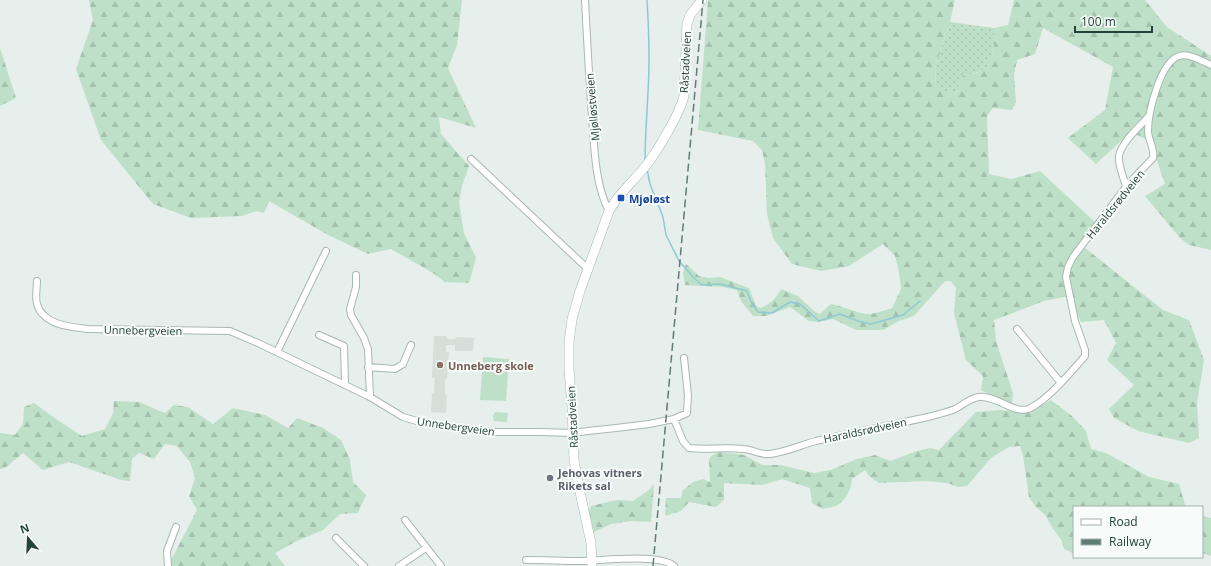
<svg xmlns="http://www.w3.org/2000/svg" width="1211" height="566" font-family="'Open Sans',sans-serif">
<defs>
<pattern id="grass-dots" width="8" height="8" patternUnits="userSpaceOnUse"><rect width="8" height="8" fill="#bfe0c8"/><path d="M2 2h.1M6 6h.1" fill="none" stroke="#a4c1ad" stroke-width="1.8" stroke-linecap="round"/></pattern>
<pattern id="forest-firs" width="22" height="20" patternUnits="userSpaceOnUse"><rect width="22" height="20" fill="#bfe0c8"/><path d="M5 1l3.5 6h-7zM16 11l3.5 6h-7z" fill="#a4c1ad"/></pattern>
</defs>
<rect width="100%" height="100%" fill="#e6efeb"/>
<path fill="#d4dfda" d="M434 336H446L447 339H455L456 337 474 338 473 351H455V345H446V352H449L447 379H445V395H447L446 413 431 412 432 394 434 393 435 378H432Z"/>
<path fill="url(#grass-dots)" d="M950 22 994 28C994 41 995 58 986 68 980 73 969 74 962 76L956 95 935 87 936 64Z"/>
<path fill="url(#forest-firs)" d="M89 0H462L457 45 448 68 476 128 439 117 441 134 469 166 462 186 459 202 464 233 476 258 469 283 445 282 433 273 391 249 368 254 328 235 269 201 264 213 257 211 242 216 191 218 153 204 101 140 76 69 93 20Z
M708 0H955L950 22 936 64 935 86 956 95 962 76C969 74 980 73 986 68 995 58 994 41 994 28L1008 25 1014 0H1145L1167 27 1211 56V250L1189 245 1180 238 1145 196 1165 184 1150 141 1131 132 1096 164 1068 138 1105 110 1113 67 1043 28 1035 54 1017 60 1014 75 1016 102 1012 110 993 108 987 116 989 174 1012 179 1040 171 1097 224 1085 248 1163 310 1189 320 1204 360 1197 403 1199 438 1189 443 1138 431 1114 418 1109 409 1134 385 1107 360 1116 343 1104 320 1081 322 1069 296 1044 301 994 320 996 341 1013 393 1012 404 981 390 983 376 966 360 954 313 956 288 951 281H945L914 316 899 321 883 330H856L833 319 818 322 809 321 790 307 766 316H753L741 301 737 290 723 287 685 285 683 273 686 264 699 276 708 278 720 277 749 288 756 306 761 308C770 304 777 298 781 289L798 296 814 311 820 314 831 304C844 306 857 314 870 314 877 313 885 310 892 308L901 289 899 272 895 256 883 244 849 266 821 271 792 264 773 238 767 214 765 163 762 150 753 141 698 130Z
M0 48 16 98 0 106Z
M1051 400 1073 417 1086 431 1091 449 1106 453 1149 477 1179 484 1185 505 1187 507H1115L1106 505 1104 507H1074L1073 553 1064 549 1062 541 1054 530 1045 515 1035 506 1029 497 1023 456 1020 446 1009 447 991 458 967 486 958 487 947 483 926 481 879 483 869 476 865 470 852 479C851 490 846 500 836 506 832 507 827 508 823 509L812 503 810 488 782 479 762 485 724 483V500L716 507 689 502 681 511 665 516 666 498H681L683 490 693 482 703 479 710 482 709 460 711 456 719 452 744 455 762 465H781L814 473 831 470 857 459 875 455 890 461 917 451 930 448 939 450 976 412 1000 410 1030 413Z
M114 401 139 402 165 413 174 405 188 407 213 424 233 408 265 415 288 428 297 418 323 428 341 440 350 460 353 482 366 495 358 513 340 514 323 530 295 542 275 553 285 566H168L197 510 189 496 195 478 190 462 177 446 165 444 154 459 139 453 132 459 130 481 121 480 69 462 43 470 23 453 5 468 0 469V433L15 435 23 424 24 407 34 403 59 421 82 436 105 429 113 413Z
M654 484 651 522 632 521 611 524 594 532 588 512 591 506 617 500 633 501 649 490Z
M1202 516 1211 518V556L1202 553Z"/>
<path fill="#bfe0c8" d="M483 357 509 359 506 401 480 400Z
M495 412 508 413 507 422 494 421 493 416Z"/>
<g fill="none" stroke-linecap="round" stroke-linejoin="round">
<path stroke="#8ec9d4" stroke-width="1.5" d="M645 160C645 137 647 115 648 92 650 61 649 32 647 0
M647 169 650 184 663 217 666 235 679 261 694 278 702 285 720 284 747 291 752 304 758 312 772 313 790 302 800 304 819 321 840 314 858 321 871 324 903 315 920 301"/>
<defs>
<path id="street" d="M585 0C587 39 589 77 592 116 594 144 595 186 609 211
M471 159 588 269
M1126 187C1124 178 1118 166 1119 156 1121 143 1140 126 1149 116
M356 275V287L350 309 351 315 364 338 368 349 370 397
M37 281C37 288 35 297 37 304 43 325 70 327 88 329L230 331 258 343 370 397 403 417 427 424 494 432H541L573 433 588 431 616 428 649 424 674 419 683 441 689 448C707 450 725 447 743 449 753 449 758 455 770 454 786 452 801 445 816 441 855 432 893 425 932 416 939 414 948 412 955 409 963 405 970 398 979 397 996 395 1014 414 1028 409 1046 402 1072 371 1085 356V350L1075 321 1066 277 1068 267 1073 257 1129 183 1153 158C1155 149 1148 140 1148 131 1148 113 1160 62 1179 56 1189 53 1202 61 1211 65
M1017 329 1061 383
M319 335 344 346 345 385
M277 352 326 251
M368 367 395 369 403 364 411 345
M674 419 687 413 688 395 684 358
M405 520 441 566
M336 538 364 566
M526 560C544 560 563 561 582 561 601 561 660 553 674 566
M168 566 167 551 176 527
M399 566 426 548"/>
<path id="secondary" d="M592 566 591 543 578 483 574 460 572 407 569 369V343L572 319 580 291 609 211C618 194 632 183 644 168 651 160 657 150 663 140 671 126 680 112 684 96L687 24 690 15 702 0"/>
</defs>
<use href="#street" stroke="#a8b8b2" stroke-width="8"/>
<use href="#secondary" stroke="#a4bbb3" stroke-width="10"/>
<use href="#street" stroke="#fff" stroke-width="6"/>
<use href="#secondary" stroke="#fff" stroke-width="9"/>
<path stroke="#5f7d75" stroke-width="1.5" stroke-dasharray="8 4" stroke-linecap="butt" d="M653 566 703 0"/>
</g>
<rect fill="#1a4fb4" stroke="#f7fbf9" stroke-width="1.5" x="617" y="194" width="8" height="8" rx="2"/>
<circle fill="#8d6e63" stroke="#f7fbf9" stroke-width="1.5" cx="440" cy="365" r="4"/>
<circle fill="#6b7280" stroke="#f7fbf9" stroke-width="1.5" cx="550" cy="478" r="4"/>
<g text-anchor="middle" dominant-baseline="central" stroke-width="4" stroke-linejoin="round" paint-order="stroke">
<g font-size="11" fill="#24423a" stroke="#f7fbf9">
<text transform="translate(685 62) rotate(-87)">Råstadveien</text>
<text transform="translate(592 107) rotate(-95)">Mjølløstveien</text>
<text transform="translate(1115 204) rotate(-51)">Haraldsrødveien</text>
<text transform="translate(143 330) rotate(1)">Unnebergveien</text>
<text transform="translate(572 417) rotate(-93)">Råstadveien</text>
<text transform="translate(456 426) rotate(8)">Unnebergveien</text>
<text transform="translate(865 430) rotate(-12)">Haraldsrødveien</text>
</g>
<g font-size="11" font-weight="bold" fill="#164399" stroke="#f7fbf9" text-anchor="start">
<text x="629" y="198">Mjøløst</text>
</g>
<g font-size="11" font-weight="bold" fill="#785e54" stroke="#f7fbf9" text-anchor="start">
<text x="448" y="365">Unneberg skole</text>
</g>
<g font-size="11" font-weight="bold" fill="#5b616d" stroke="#f7fbf9" text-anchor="start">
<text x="558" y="472">Jehovas vitners<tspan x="558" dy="13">Rikets sal</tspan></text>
</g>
</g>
<rect x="1073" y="506" width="130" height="52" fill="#f7fbf9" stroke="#a3b1ad"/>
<rect x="1081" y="519" width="20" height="6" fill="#ffffff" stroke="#a3b1ad"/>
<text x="1109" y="526" font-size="12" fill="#24423a">Road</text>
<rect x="1081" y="539" width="20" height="6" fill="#5f7d75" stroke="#a3b1ad"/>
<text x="1109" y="546" font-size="12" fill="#24423a">Railway</text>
<g transform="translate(28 538) rotate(341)" stroke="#f7fbf9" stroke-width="3" paint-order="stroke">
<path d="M0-3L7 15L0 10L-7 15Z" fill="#24423a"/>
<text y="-6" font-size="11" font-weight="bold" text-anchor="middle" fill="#24423a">N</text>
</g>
<path d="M1075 26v6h77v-6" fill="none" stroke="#24423a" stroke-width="2"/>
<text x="1081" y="26" font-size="12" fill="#24423a" stroke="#f7fbf9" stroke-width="3" paint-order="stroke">100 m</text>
</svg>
